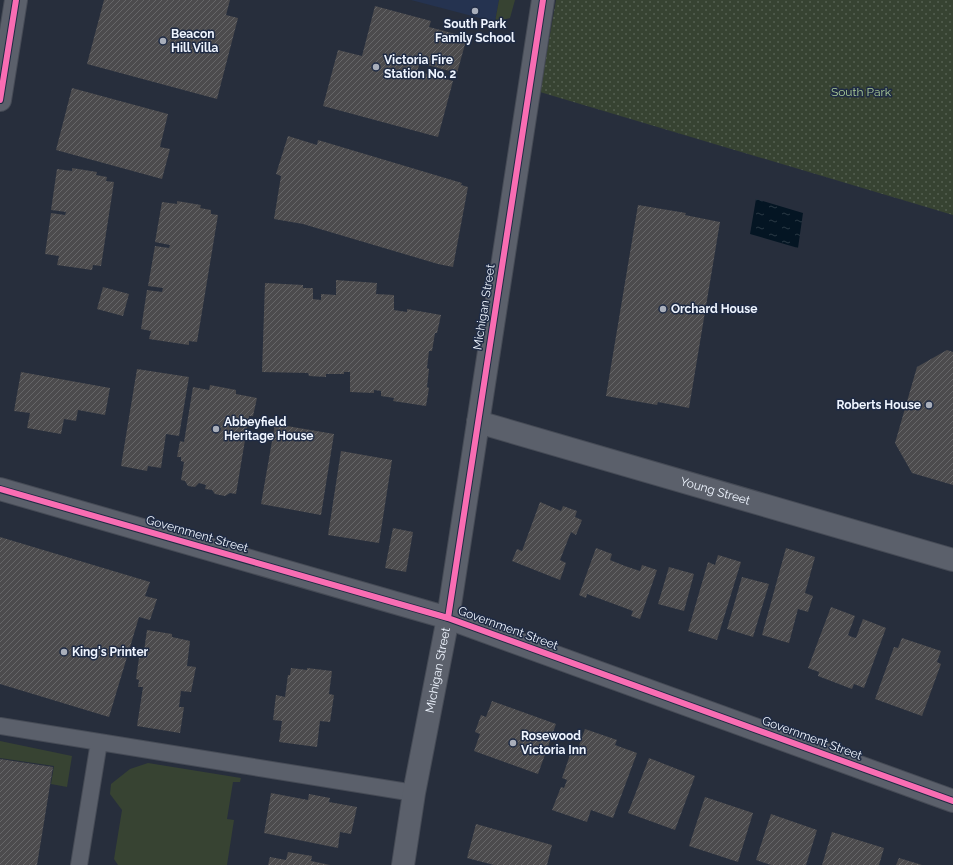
<svg xmlns="http://www.w3.org/2000/svg" width="953" height="865" font-family="Raleway,sans-serif">
<defs>
<pattern id="park-dots" width="8" height="8" patternUnits="userSpaceOnUse"><rect width="8" height="8" fill="#374332"/><path d="M2 2h.1M6 6h.1" fill="none" stroke="#545f51" stroke-width="1.8" stroke-linecap="round"/></pattern>
<pattern id="water-ripples" width="26" height="14" patternUnits="userSpaceOnUse"><rect width="26" height="14" fill="#041523"/><path d="M2 4q2-2 4 0t4 0M15 11q2-2 4 0t4 0" fill="none" stroke="#293844"/></pattern>
<pattern id="building-hatch" width="6" height="6" patternUnits="userSpaceOnUse"><rect width="6" height="6" fill="#4c4b4d"/><path d="M-1 1l2-2M0 6l6-6M5 7l2-2" fill="none" stroke="#666668"/></pattern>
</defs>
<rect width="100%" height="100%" fill="#272e3c"/>
<path fill="#253350" d="M411 0H499L495 22Z"/>
<path fill="#374332" d="M499 0H515L510 18 495 22Z
M0 741 72 756 67 787 51 784 54 766 0 758Z
M148 763 241 778 240 782H233L227 819 234 820 227 865H118L114 859 122 810 110 794 111 784 130 769Z"/>
<path fill="url(#park-dots)" d="M556 0H953V215L540 92Z"/>
<path fill="url(#water-ripples)" d="M756 199 803 213 798 248 750 234Z"/>
<path fill="url(#building-hatch)" d="M104 0H230L226 15 238 18 217 99 87 64Z
M375 6 431 21 429 27 467 37 457 73 420 63 417 71 453 81 438 137 323 106 338 50 362 56Z
M72 88 168 114 160 147 170 149 162 179 56 150Z
M288 136 317 145 318 140 462 183 461 185 468 187 453 267 438 264 303 224 274 219 281 176 276 174Z
M72 168 97 172 96 175 107 177 106 181 114 182 101 266 93 265 92 270 57 265 59 256 45 254 51 213 65 215 66 212 51 210 57 169 72 171Z
M177 201 201 205 200 208 211 210V214L218 215 197 342 189 341V345L149 339 151 331 141 329 147 290 162 292 163 288 148 286 155 246 169 248 170 245 155 242 162 202 177 204Z
M638 205 686 213 685 215 720 222 689 408 658 402 657 405 606 396Z
M336 280 377 283 376 294 394 295V310L407 312V309L441 315 437 333H435L432 351H429L427 368 429 369 427 387 429 388 426 406 393 401 394 398 381 396V391L374 390V393L350 392V372H344V374H326V377L309 376 308 373 262 372 265 283 303 285V288H313V299L321 300V294L336 295Z
M103 287 129 294 123 316 97 309Z
M947 350 953 352V485L912 473 895 443 917 367Z
M137 369 189 377 179 436 166 434 161 468 148 466 147 471 121 466Z
M21 372 110 388 105 415 78 410 76 421 64 419 61 434 27 428 30 413 14 411Z
M210 385 236 390V394L257 398 253 416H249L236 494 230 493 225 496 215 494 212 490 205 489 206 485 199 483 195 487 188 486 185 481 181 480 184 462 181 461V457H177L180 441 184 442 193 387 209 390Z
M275 424 334 434 321 515 261 504Z
M341 451 392 460 379 543 328 535Z
M540 502 561 511 563 506 577 511 575 517 582 520 576 535 571 532 560 560 566 563 560 580 512 561 517 549 522 551Z
M393 528 413 532 406 572 385 568Z
M0 537 150 582 145 596 157 599 150 620 139 617 109 717 0 684Z
M596 548 612 554 610 560 625 566 640 571 642 565 657 570 640 619 631 616 633 611 587 594 586 598 579 595Z
M786 548 815 557 805 593 813 596 808 612 798 609 789 643 762 635Z
M718 555 741 562 717 640 688 631 708 562 715 565Z
M669 567 694 574 684 611 658 604Z
M742 577 769 584 753 637 727 629Z
M831 607 855 616 848 635 852 637 856 638 863 619 886 628 864 688 854 684 852 689 818 676 819 672 808 668Z
M147 630 172 634V637L190 641 187 666 196 667 191 692 181 691 179 707H184L180 733 137 726 143 687H138L139 680 136 679 139 658H143Z
M902 638 941 651 937 662 941 664 922 716 875 699 894 647 898 648Z
M291 668 307 670V668L332 671 329 694 334 695 330 722 320 721 317 747 279 742 282 721 273 720 276 695 285 697 288 675H290Z
M492 701 556 724 538 774 474 751 480 734 475 732 481 715 486 717Z
M585 729 617 740 615 745 637 753 613 818 591 810 587 822 552 810 561 787 564 788 567 780 562 778 571 752 576 754Z
M649 758 695 776 675 830 628 813Z
M0 759 53 767 37 865H0Z
M271 793 308 800 309 794 330 798 329 802 357 807 351 834 340 832 338 848 264 833Z
M705 797 753 813 738 862 689 846Z
M771 814 817 830 806 865H771L756 860Z
M476 824 552 845 547 865H494L467 858Z
M832 832 884 848 879 865H822Z
M288 852 312 856 311 861 330 865H268L270 857 286 860Z
M899 858 922 865H896Z"/>
<g fill="none" stroke-linecap="round" stroke-linejoin="round">
<defs>
<path id="service" d="M0 726 414 793
M79 865 99 742"/>
<g id="minor">
<path id="s1" d="M478 422 953 560"/>
<path id="s2" d="M403 865 414 793 448 618 543 0"/>
</g>
<path id="tertiary" d="M0 100 16 0
M0 489 448 618 953 801"/>
</defs>
<use href="#service" stroke="#464b56" stroke-width="18"/>
<use href="#minor" stroke="#464b56" stroke-width="24"/>
<use href="#tertiary" stroke="#464b56" stroke-width="24"/>
<use href="#service" stroke="#5b606b" stroke-width="16"/>
<use href="#minor" stroke="#5b606b" stroke-width="22"/>
<use href="#tertiary" stroke="#5b606b" stroke-width="22"/>
<defs>
<path id="cycleway" d="M0 100 16 0
M0 489 448 618 953 801
M448 618 543 0"/>
</defs>
<use href="#cycleway" stroke="#1f2b44" stroke-width="8"/>
<use href="#cycleway" stroke="#f96db3" stroke-width="6"/>
</g>
<g fill="#a9afbb" stroke="#1f2b44" stroke-width="1.5">
<circle cx="475" cy="11" r="4"/>
<circle cx="163" cy="41" r="4"/>
<circle cx="376" cy="67" r="4"/>
<circle cx="663" cy="309" r="4"/>
<circle cx="929" cy="405" r="4"/>
<circle cx="216" cy="429" r="4"/>
<circle cx="64" cy="652" r="4"/>
<circle cx="513" cy="743" r="4"/>
</g>
<g text-anchor="middle" dominant-baseline="central" stroke-width="3" stroke-linejoin="round" paint-order="stroke">
<g font-size="12" font-weight="bold" fill="#eff5ff" stroke="#1f2b44" text-anchor="start">
<text x="475" y="24" text-anchor="middle">South Park<tspan x="475" dy="14">Family School</tspan></text>
<text x="171" y="34">Beacon<tspan x="171" dy="14">Hill Villa</tspan></text>
<text x="384" y="60">Victoria Fire<tspan x="384" dy="14">Station No. 2</tspan></text>
<text x="671" y="309">Orchard House</text>
<text x="921" y="405" text-anchor="end">Roberts House</text>
<text x="224" y="422">Abbeyfield<tspan x="224" dy="14">Heritage House</tspan></text>
<text x="72" y="652">King's Printer</text>
<text x="521" y="736">Rosewood<tspan x="521" dy="14">Victoria Inn</tspan></text>
</g>
<g font-size="12" fill="#aacc96" stroke="#1f2b44">
<text x="861" y="92">South Park</text>
</g>
<g font-size="12" fill="#eff5ff" stroke="#1f2b44">
<text transform="translate(484 307) rotate(-81)">Michigan Street</text>
<text stroke="none"><textPath href="#s1" startOffset="247">Young Street</textPath></text>
<text transform="translate(197 534) rotate(16)">Government Street</text>
<text transform="translate(508 628) rotate(20)">Government Street</text>
<text stroke="none"><textPath href="#s2" startOffset="198">Michigan Street</textPath></text>
<text transform="translate(812 738) rotate(20)">Government Street</text>
</g>
</g>
</svg>
